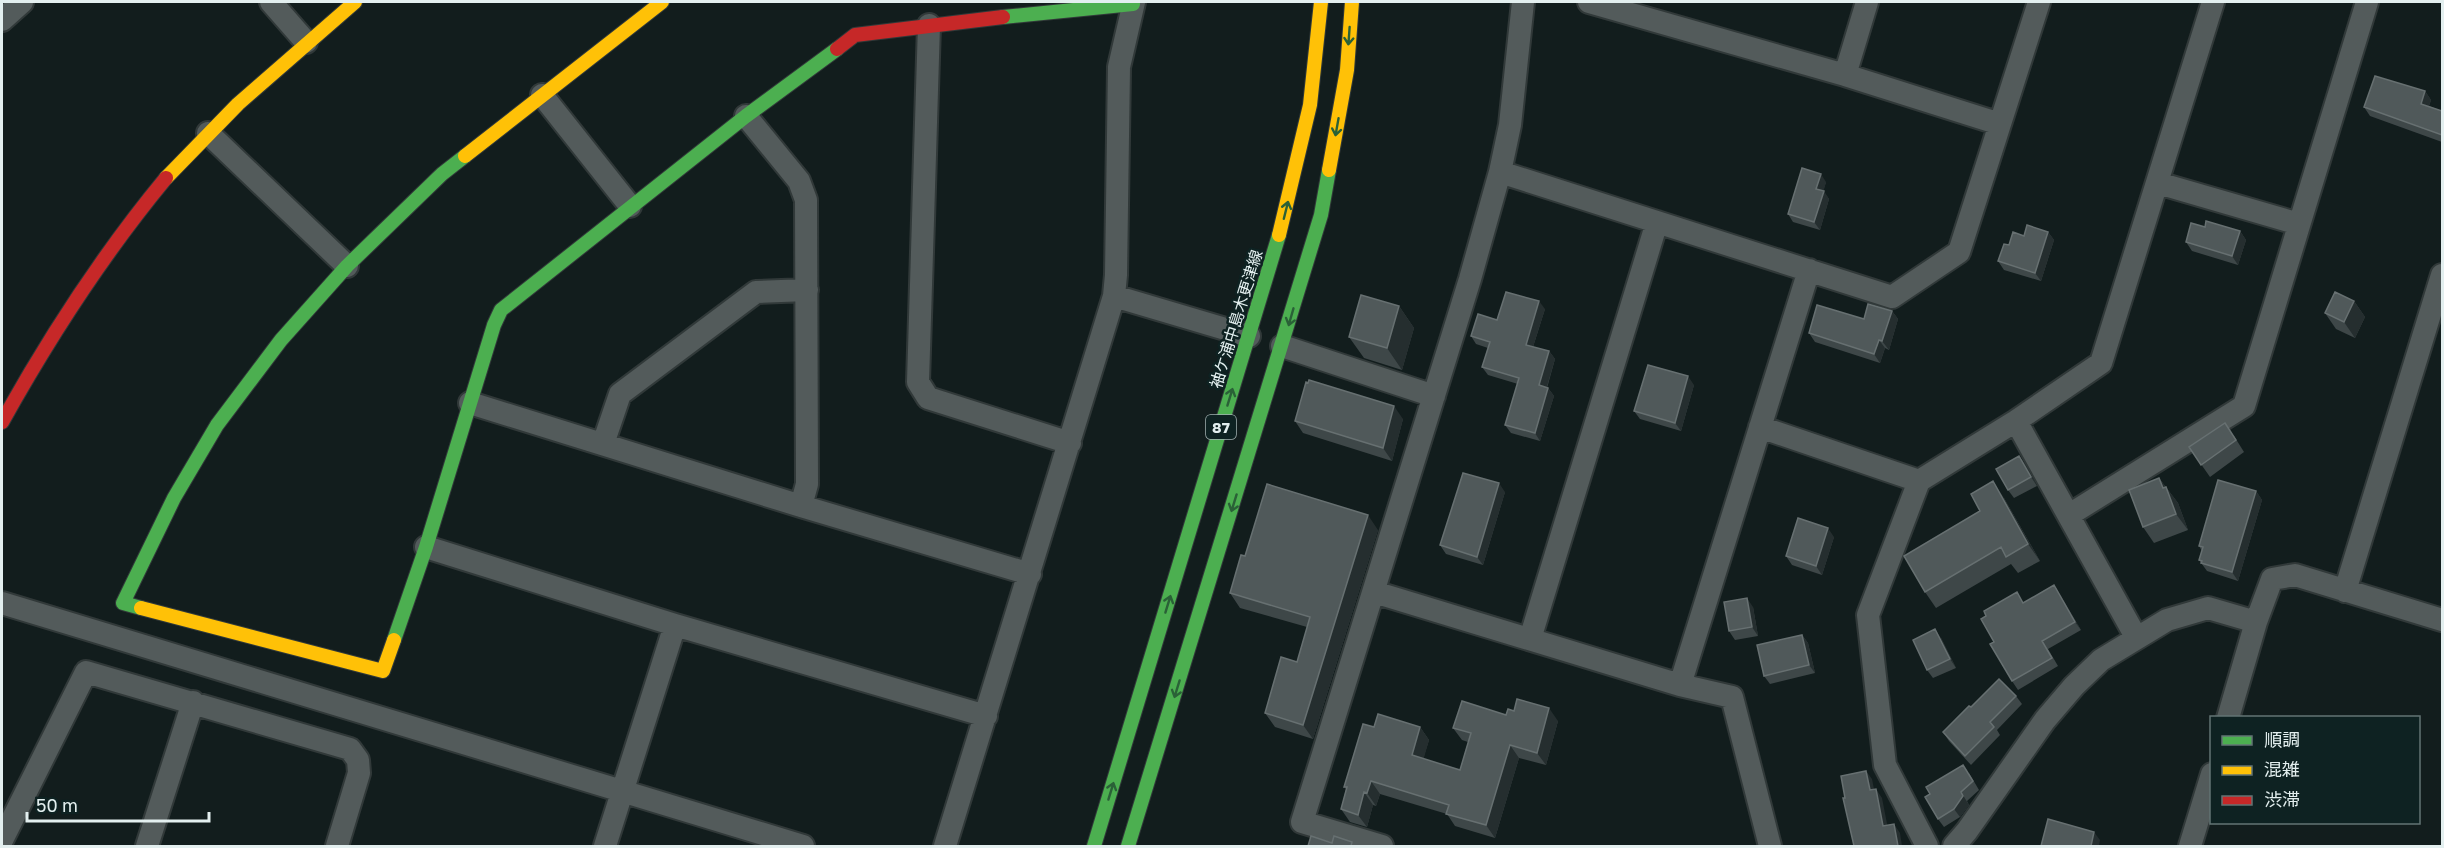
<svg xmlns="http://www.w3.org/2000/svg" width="2444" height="848" font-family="'Golos Text','Noto Sans JP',sans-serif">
<rect width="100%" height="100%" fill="#121d1d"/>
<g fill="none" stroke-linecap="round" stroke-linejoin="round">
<defs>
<path id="street" d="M271 2 306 42
M1589 2 1845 75 2000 124
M2 20 22 2
M929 25 918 382 928 398 1070 443
M1845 75 1867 2
M542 95 630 206
M746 116 799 181 806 200 807 484 801 506
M208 133 347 266
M1500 172 1892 297 1959 252 2039 2
M2158 183 2299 224
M1114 296 1249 336
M1282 346 1434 396
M470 403 801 506 1030 574
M2016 421 2136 637
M1760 427 1919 481
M603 444 620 394 756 292 807 290
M2069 515 2244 406 2367 2
M426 547 675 625 986 716
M2345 591 2442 275
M1374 592 1680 685 1732 697 1770 846
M2 603 803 846
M1530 639 1657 222
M1680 685 1809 270
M2228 718 2256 622
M2 840 86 672 350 749 358 760 359 773 337 846
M147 846 193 702
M605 846 675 625
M945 846 1114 296 1116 275 1119 67 1134 2
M1382 846 1302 822 1470 279 1500 172 1510 125 1523 2
M1927 846 1885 765 1868 615 1919 481 2016 421 2101 363 2213 2
M1954 846 1967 831 2045 720 2074 686 2101 660 2167 620 2208 608 2256 622 2272 579 2295 575 2442 620
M2190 846 2212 774"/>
<path id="fast" d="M1003 17 1133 4
M141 608 123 603 174 498 217 425 281 340 347 266 442 174 465 156
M394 640 426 547 494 325 501 310 746 116 837 49
M1094 846 1279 235
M1128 846 1321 215 1329 170"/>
<path id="slow" d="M465 156 662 2
M1329 170 1347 70 1352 2
M166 178 238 104 355 2
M1279 235 1310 105 1321 2
M141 608 383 671 394 640"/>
<path id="jam" d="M837 49 855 35 1003 17
M2 422C50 336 103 254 166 178"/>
</defs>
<use href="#street" stroke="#313939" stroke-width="26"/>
<use href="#fast" stroke="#313939" stroke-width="16"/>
<use href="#slow" stroke="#313939" stroke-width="16"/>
<use href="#jam" stroke="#313939" stroke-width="16"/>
<use href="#street" stroke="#535b5b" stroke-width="22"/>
<use href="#fast" stroke="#4caf50" stroke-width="14"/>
<use href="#slow" stroke="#ffc107" stroke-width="14"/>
<use href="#jam" stroke="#c62828" stroke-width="14"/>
</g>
<path fill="#3e4748" d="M2425 91 2431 100 2429 106 2442 111V142L2370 116 2364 107Z
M1826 182 1823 191 1829 199 1820 230 1793 222 1788 214Z
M2205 227 2240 231 2246 240 2238 265 2192 251 2186 242Z
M2048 232 2054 240 2041 281 2004 270 1998 261 2009 245 2024 236Z
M2354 301 2365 317 2355 338 2336 329 2325 313Z
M1399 306 1414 328 1402 370 1364 358 1349 337Z
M1545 309 1533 347 1549 351 1555 359 1547 388H1548L1554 396 1540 441 1511 433 1505 425 1518 384 1488 375 1482 367 1488 348 1476 344 1471 336 1497 320Z
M1892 311 1898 319 1889 350 1885 348 1880 363 1815 342 1809 333 1864 319Z
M1694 385 1681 431 1640 419 1634 411Z
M1403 419 1392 461 1303 433 1295 421Z
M2234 436 2244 452 2210 477 2189 447Z
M2019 456 2025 464 2037 486 2014 498 2008 490Z
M2159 478 2178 503 2188 530 2154 543 2143 527Z
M2256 491 2262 500 2238 581 2207 571 2199 560 2202 551 2199 546Z
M1505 492 1483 565 1446 554 1440 545Z
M2004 498 2040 561 2018 573 2011 564 1936 608 1925 592Z
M1378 530 1313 739 1275 727 1265 713 1297 662 1307 627 1240 608 1230 593 1245 556Z
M1834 537 1822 575 1792 565 1786 556Z
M2054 585 2081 630 2048 649 2058 666 2018 690 2012 681 1994 642Z
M1753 607 1758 636 1735 640 1729 631Z
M1802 635 1808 643 1815 673 1770 684 1764 676Z
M1941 638 1956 668 1933 678 1927 670Z
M2016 696 2022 704 1997 730 2000 735 1971 765 1949 741 1943 732 1971 707Z
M1506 715 1558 721 1546 765 1519 758 1495 838 1455 826 1447 814 1380 794 1376 806 1373 805 1367 827 1350 822 1341 809 1346 789 1344 787 1374 727H1420L1429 740 1423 759 1460 770 1468 742 1462 740 1453 728Z
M1969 773 1979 790 1967 801 1969 805 1960 817 1944 827 1938 819Z"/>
<path fill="#252e2f" d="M2425 91 2431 100 2427 112 2421 104Z
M1821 174 1826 182 1822 197 1816 189Z
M1824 191 1829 199 1820 230 1814 222Z
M2240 231 2246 240 2238 265 2232 256Z
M2048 232 2054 240 2041 281 2035 273Z
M1539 301 1545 309 1531 353 1526 345Z
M2354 301 2365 317 2355 338 2344 322Z
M1399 306 1414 328 1402 370 1387 348Z
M1892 311 1898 319 1889 350 1882 341Z
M1879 340 1885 348 1880 363 1874 354Z
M1549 351 1555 359 1545 393 1539 385Z
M1688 376 1694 385 1681 431 1675 423Z
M1548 388 1554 396 1540 441 1535 433Z
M1394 406 1403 419 1392 461 1383 448Z
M2019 456 2025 464 2037 486 2031 477Z
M2159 478 2178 503 2188 530 2176 514 2163 488Z
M1993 481 2004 498 2040 561 2028 544Z
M1499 483 1505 492 1483 565 1477 557Z
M2256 491 2262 500 2238 581 2232 572Z
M1368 515 1378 530 1313 739 1303 725Z
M1828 528 1834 537 1822 575 1816 566Z
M2054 585 2060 594 2081 630 2075 622Z
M1747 598 1753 607 1758 636 1752 627Z
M1935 629 1941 638 1956 668 1950 659Z
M1802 635 1808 643 1815 673 1809 665Z
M1549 708 1558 721 1546 765 1537 753Z
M1420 727 1429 740 1421 768 1412 755Z
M1510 745 1519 758 1495 838 1486 825Z
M1866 771 1872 779 1876 799 1870 790Z
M1371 781 1380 794 1376 806 1367 793Z
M1876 789 1882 798 1889 834 1883 826Z
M1364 792 1373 805 1367 827 1358 815Z
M1961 792 1969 805 1960 817 1954 809Z
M1894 824 1900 833 1902 846H1898Z
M2094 832 2100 840 2099 846H2091Z"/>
<path fill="#50595a" stroke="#677071" stroke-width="1.5" d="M2375 76 2425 91 2421 104 2442 111V135L2364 107Z
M1802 168 1821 174 1816 189 1824 191 1814 222 1788 214Z
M2206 221 2240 231 2232 256 2186 242 2191 223 2205 227Z
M2027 225 2048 232 2035 273 1998 261 2004 244 2009 245 2013 232 2024 236Z
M1506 292 1539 301 1526 345 1549 351 1539 385 1548 388 1535 433 1505 425 1519 378 1482 367 1490 342 1471 336 1478 314 1497 320Z
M2335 292 2354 301 2344 322 2325 313Z
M1361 295 1399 306 1387 348 1349 337Z
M1868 304 1892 311 1882 341 1879 340 1874 354 1809 333 1817 305 1864 319Z
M1648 365 1688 376 1675 423 1634 411Z
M1309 380 1394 406 1383 448 1295 421 1306 382 1308 383Z
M2225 423 2236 440 2201 465 2189 447Z
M2019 456 2031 477 2008 490 1996 469Z
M1463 473 1499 483 1477 557 1440 545Z
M2159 478 2163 488 2166 487 2176 514 2143 527 2129 490Z
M2218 480 2256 491 2232 572 2201 563 2202 561 2199 560 2203 547 2199 546Z
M1993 481 2028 544 2006 557 2001 547 1925 592 1904 556 1980 511 1971 494Z
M1267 484 1368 515 1303 725 1265 713 1281 657 1297 662 1310 617 1230 593 1241 555 1245 556Z
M1798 518 1828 528 1816 566 1786 556Z
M2054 585 2075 622 2042 641 2052 658 2012 681 1990 644 1994 642 1981 619 1986 616 1984 611 2017 592 2023 603Z
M1747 598 1752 627 1729 631 1724 602Z
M1935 629 1950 659 1927 670 1913 640Z
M1802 635 1809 665 1764 676 1757 645Z
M1999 679 2016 696 1990 722 1994 727 1965 756 1943 732 1969 706 1971 707Z
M1517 699 1549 708 1537 753 1510 745 1486 825 1446 814 1449 805 1371 781 1367 793 1364 792 1358 815 1341 809 1347 787H1344L1363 724 1374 727 1378 714 1420 727 1412 755 1460 770 1471 733 1453 728 1462 701 1506 715 1508 709 1514 711Z
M1963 765 1973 781 1961 792 1963 796 1954 809 1938 819 1925 797 1930 794 1926 787Z
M1866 771 1870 790 1876 789 1883 826 1894 824 1898 846H1854L1843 798H1845L1841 776Z
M2048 819 2094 832 2091 846H2041Z
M1311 836 1332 843 1334 836 1352 842 1351 846H1308Z"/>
<defs><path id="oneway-shaft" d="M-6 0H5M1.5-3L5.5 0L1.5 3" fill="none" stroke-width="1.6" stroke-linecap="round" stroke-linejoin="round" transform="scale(1.5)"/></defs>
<g stroke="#2a6137">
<use href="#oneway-shaft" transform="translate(1349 36) rotate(94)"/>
<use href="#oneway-shaft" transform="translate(1337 127) rotate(100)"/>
<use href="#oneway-shaft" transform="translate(1286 210) rotate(-76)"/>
<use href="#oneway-shaft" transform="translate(1291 317) rotate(106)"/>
<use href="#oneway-shaft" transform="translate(1230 397) rotate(-73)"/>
<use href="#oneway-shaft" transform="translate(1234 503) rotate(107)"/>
<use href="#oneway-shaft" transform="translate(1168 604) rotate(-73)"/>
<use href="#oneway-shaft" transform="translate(1177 689) rotate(107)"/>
<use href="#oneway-shaft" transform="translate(1111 791) rotate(-73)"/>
</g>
<g text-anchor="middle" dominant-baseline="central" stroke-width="5" stroke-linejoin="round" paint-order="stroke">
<rect fill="#0e2222" stroke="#a3b2b2" stroke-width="1.5" x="1206" y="415" width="30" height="24" rx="4.5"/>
<g font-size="15" font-weight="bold" fill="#e3efef">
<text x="1221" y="427">87</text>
</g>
<g font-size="16" fill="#e3efef" stroke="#0e2222">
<text transform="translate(1236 319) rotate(-73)">袖ケ浦中島木更津線</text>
</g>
</g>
<rect width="2444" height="848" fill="none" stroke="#e3efef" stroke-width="6"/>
<rect x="2210" y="716" width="210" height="108" fill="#0e2222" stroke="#637474" stroke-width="1.5"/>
<rect x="2222" y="736" width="30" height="9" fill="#4caf50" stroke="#637474" stroke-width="1.5"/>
<text x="2264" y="746" font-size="18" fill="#e3efef">順調</text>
<rect x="2222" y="766" width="30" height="9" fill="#ffc107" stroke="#637474" stroke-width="1.5"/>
<text x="2264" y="776" font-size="18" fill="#e3efef">混雑</text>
<rect x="2222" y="796" width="30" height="9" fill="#c62828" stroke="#637474" stroke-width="1.5"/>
<text x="2264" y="806" font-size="18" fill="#e3efef">渋滞</text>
<path d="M27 812v9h182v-9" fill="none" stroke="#e3efef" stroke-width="3"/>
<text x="36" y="812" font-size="18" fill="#e3efef" stroke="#0e2222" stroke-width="4.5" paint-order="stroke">50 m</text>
</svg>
